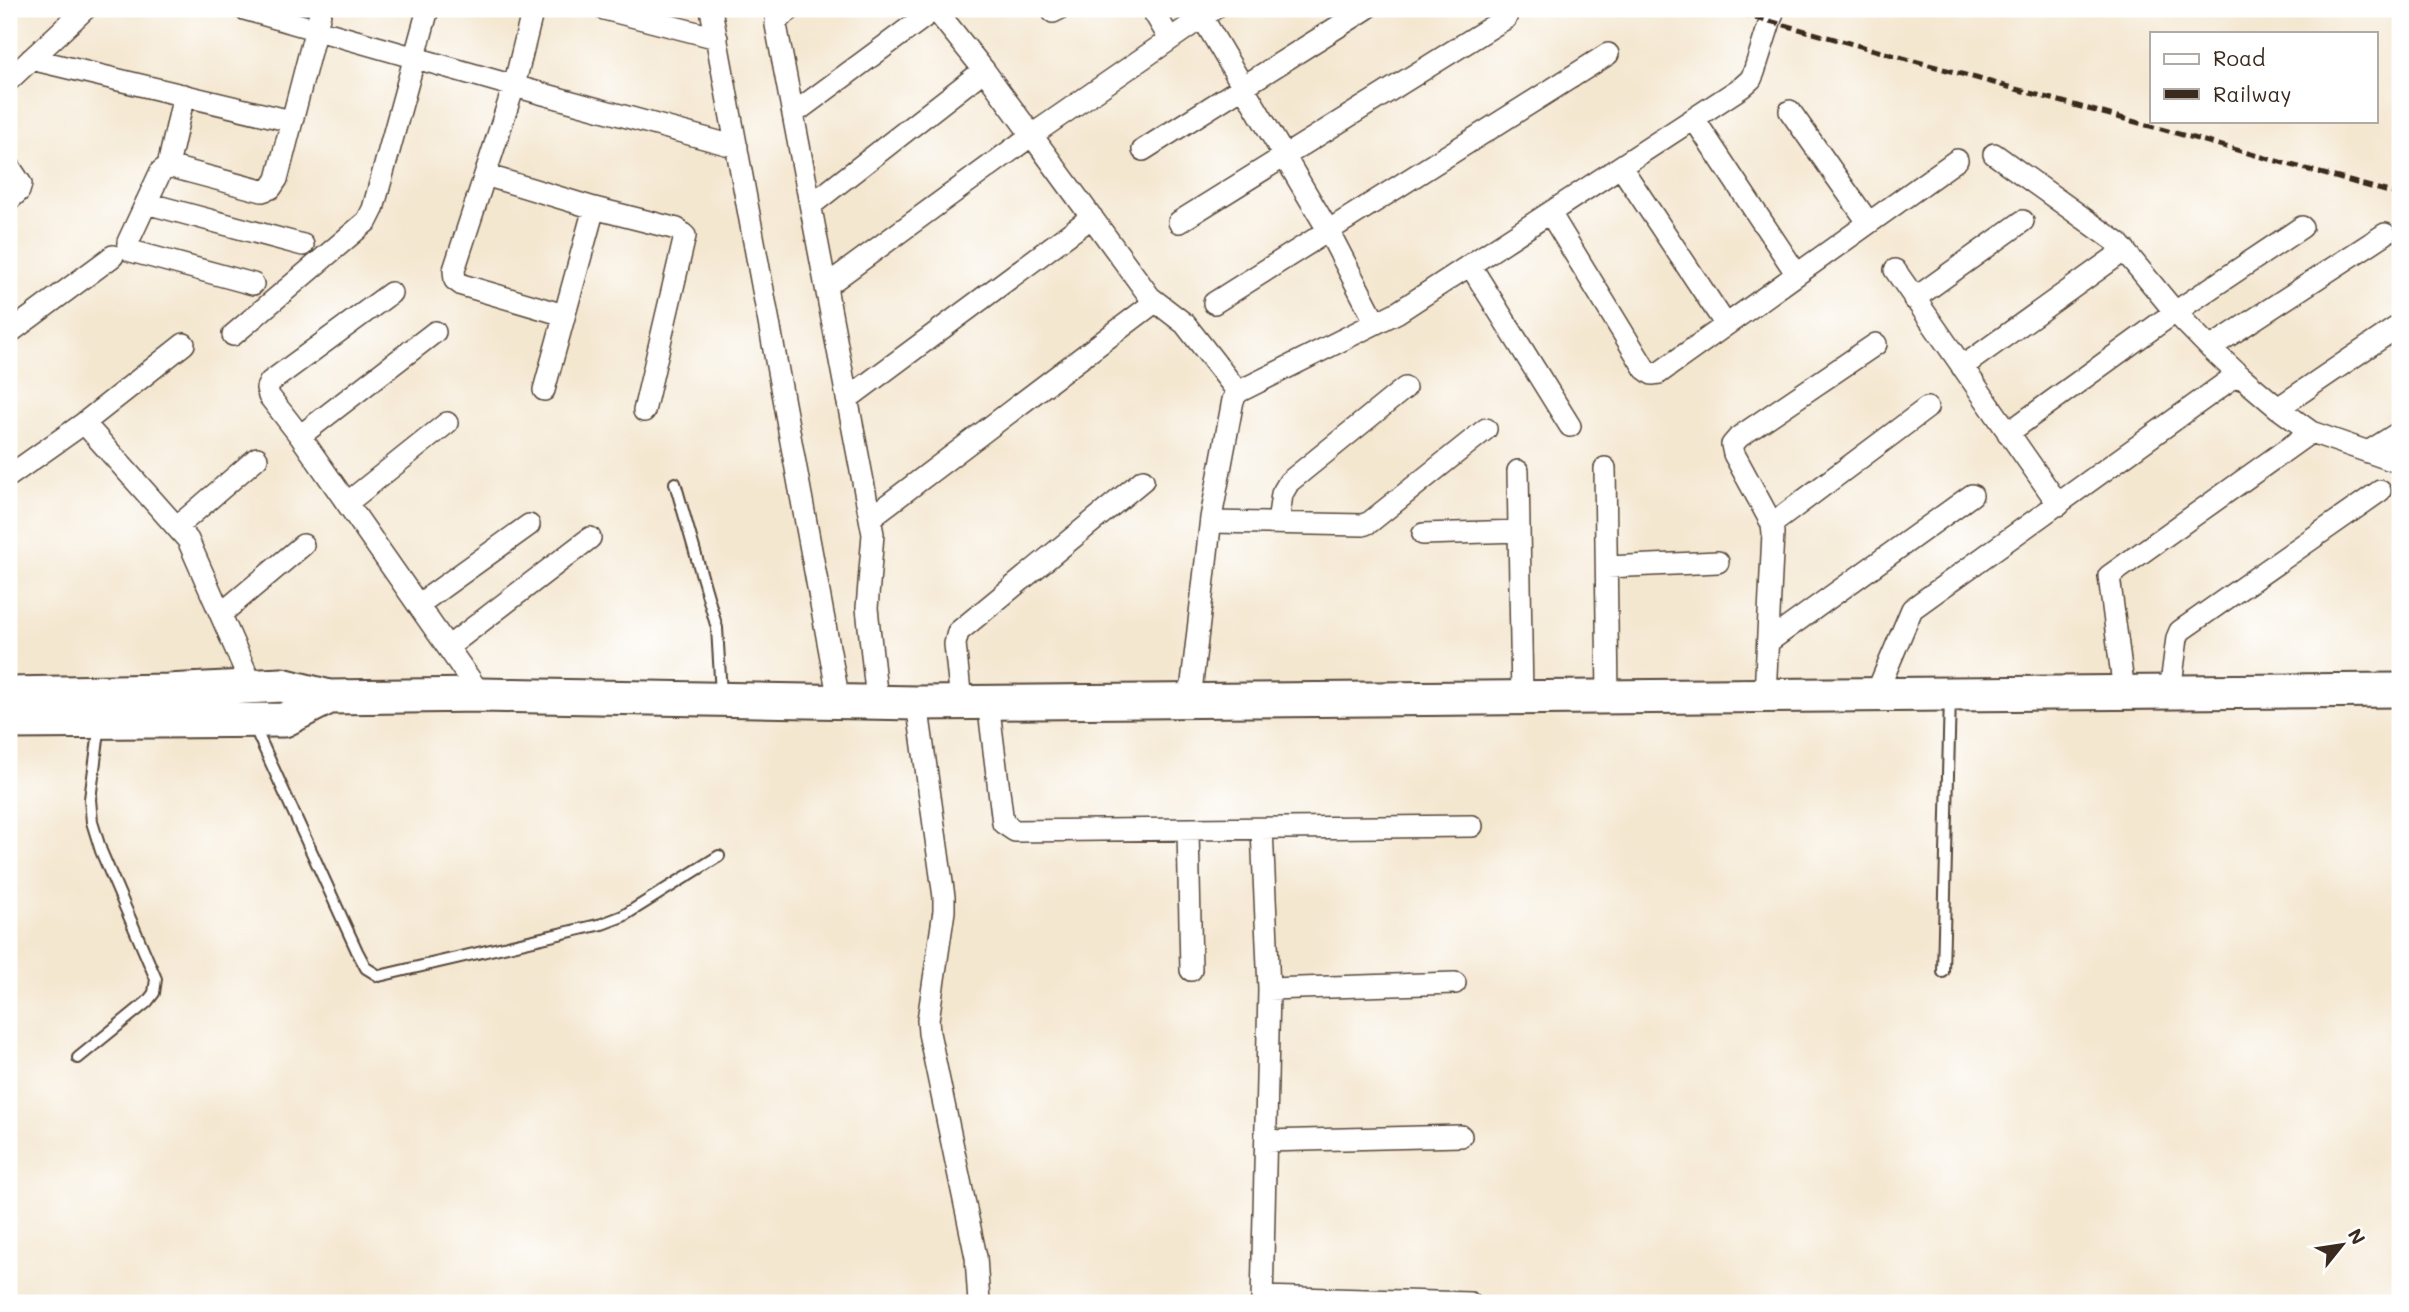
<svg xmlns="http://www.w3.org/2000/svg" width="2409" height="1312" font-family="Mali,sans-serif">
<rect width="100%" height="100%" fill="#fff"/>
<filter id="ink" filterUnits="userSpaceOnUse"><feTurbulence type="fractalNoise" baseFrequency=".0143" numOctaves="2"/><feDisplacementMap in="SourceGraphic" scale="14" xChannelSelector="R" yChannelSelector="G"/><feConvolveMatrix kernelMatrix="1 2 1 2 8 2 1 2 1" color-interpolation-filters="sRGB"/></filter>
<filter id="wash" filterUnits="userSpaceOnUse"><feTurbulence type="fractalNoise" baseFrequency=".00686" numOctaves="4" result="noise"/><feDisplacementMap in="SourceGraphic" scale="28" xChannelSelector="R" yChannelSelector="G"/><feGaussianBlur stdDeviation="1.57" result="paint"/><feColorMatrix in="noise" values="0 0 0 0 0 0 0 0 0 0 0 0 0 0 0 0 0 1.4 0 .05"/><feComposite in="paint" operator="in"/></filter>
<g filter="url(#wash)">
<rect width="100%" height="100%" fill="#f4e7d0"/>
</g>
<g filter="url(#ink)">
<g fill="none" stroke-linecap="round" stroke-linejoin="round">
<defs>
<path id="lane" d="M675 483 717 628 721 694
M254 726 357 951 366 968 379 976 602 924 623 916 719 856
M1943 972 1950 696
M78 1058 147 1002 154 993 156 979 101 851 92 822 90 799 100 724"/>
<path id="street" d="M244 9 514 86 737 147
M533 9 514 86 454 270 455 280 462 285 564 315
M604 9 717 38
M711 9 839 701
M791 9 776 20V25L873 534 867 608 877 701
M935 9 984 70 1150 297 1185 324 1238 392
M1152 9 1170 39
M1053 12 1059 9
M1202 17 1328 230 1376 323
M31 59 291 121
M9 80 85 9
M1790 111 1868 222
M793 114 935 9
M1694 119 1796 273
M1143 150 1366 9
M1994 154 2118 243 2175 312 2210 348 2238 374 2278 408 2311 432 2400 463
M9 166 21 184 19 191 9 200
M168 166 184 95
M1621 167 1726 325
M485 175 594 208 677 229 685 236 644 411
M146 203 303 245
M811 205 984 70
M1550 213 1645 369 1652 374 1659 373 1957 160
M1179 222 1506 18
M1470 265 1570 426
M1895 270 2059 505
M253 284 131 251 128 247V242L161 171 168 166 262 191 271 188 277 179 321 9
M826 286 1032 135 1214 9
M391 293 270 382 267 388 269 396 300 436 481 695
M1914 299 2023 221
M1214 303 1608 54
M9 333 113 256
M233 335 367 221 373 209 428 9
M2210 348 2385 234
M1962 367 2125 250
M544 390 594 208
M847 399 1092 217
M2278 408 2400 325
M84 423 188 540 252 686
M2008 433 2175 312 2302 227
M300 436 435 332
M2368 452 2400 432
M1605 468 1608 697
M1518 471 1522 697
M9 476 84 423 184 344
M347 503 447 423
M870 518 1155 302
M1211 522 1363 525 1370 522 1486 429
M1278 523 1282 494 1289 482 1405 388
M1772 524 1927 408
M178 526 257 458
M1423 534 1519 531
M1607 567 1718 562
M418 605 529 525
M221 614 303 545
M1768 642 1972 495
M448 647 590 538
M2124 692 2109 576 2311 432
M2170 692 2177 638 2180 631 2380 491
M1876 694 1912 609 2238 374
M1765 695 1773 533 1772 524 1734 454 1732 445 1739 437 1876 344
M1190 700 1211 518 1233 400 1238 392 1398 312 1742 87 1751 79 1754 72 1774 9
M961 702 955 644 958 632 1143 480
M988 702 1003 823 1015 831 1472 826
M917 703 944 897V911L928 1020 929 1033 976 1257 979 1303
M1188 830 1191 970
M1269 989 1455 983
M1266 1141 1461 1136
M1262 1297 1470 1303
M1262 1303 1269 989 1262 829"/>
<path id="primary" d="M9 694 167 691 282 685 329 697 481 695 917 703 2400 690
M9 722 284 720 329 697"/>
</defs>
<use href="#lane" stroke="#574639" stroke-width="14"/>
<use href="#street" stroke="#574639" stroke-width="24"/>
<use href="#primary" stroke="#574639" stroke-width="37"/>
<use href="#lane" stroke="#fff" stroke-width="10"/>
<use href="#street" stroke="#fff" stroke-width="21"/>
<use href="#primary" stroke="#fff" stroke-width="33"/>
<path stroke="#3b2a1e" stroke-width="5" stroke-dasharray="10 5" stroke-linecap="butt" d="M1726 9 2400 195"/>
</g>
</g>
<rect width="2409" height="1312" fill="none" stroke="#fff" stroke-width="35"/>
<rect x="2150" y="32" width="228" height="91" fill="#ffffff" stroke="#b1aaa5" stroke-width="2"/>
<rect x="2164" y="54" width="35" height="10" fill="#ffffff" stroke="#b1aaa5" stroke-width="2"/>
<text x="2213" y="66" font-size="21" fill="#3b2a1e">Road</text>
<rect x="2164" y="89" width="35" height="10" fill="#3b2a1e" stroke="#b1aaa5" stroke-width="2"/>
<text x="2213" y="102" font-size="21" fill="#3b2a1e">Railway</text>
<g transform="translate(2342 1245) rotate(60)" stroke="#ffffff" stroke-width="5" paint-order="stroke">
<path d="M0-5L12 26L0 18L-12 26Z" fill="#3b2a1e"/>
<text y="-10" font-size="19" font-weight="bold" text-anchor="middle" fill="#3b2a1e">N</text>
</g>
</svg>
